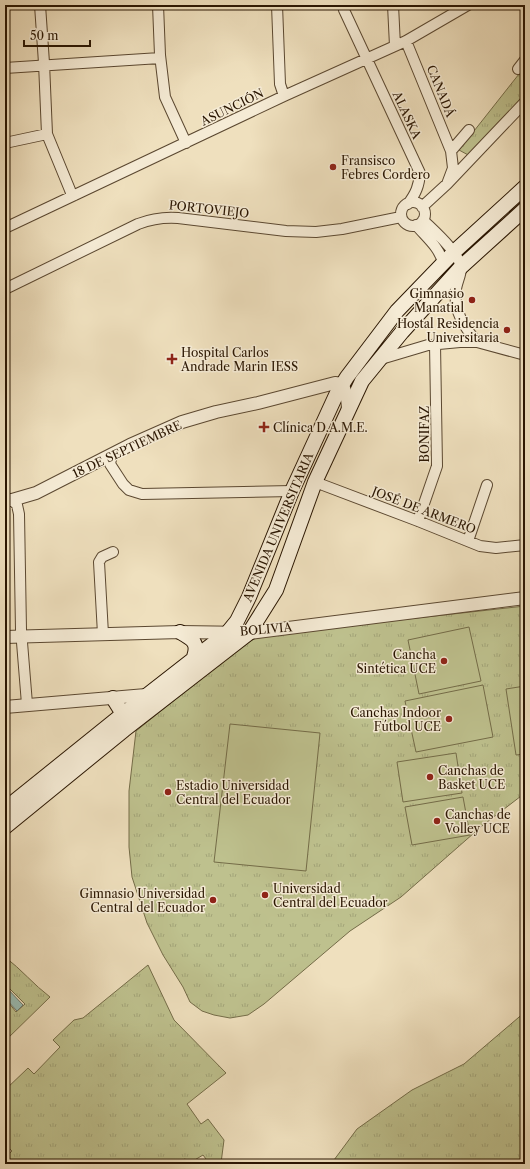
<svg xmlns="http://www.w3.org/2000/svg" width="530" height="1169" font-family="'Libre Caslon Text',serif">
<defs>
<pattern id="grass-tufts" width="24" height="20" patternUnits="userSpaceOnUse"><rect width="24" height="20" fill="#bec18e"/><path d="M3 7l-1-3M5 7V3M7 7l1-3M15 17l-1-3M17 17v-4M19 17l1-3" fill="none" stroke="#a3a579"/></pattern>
</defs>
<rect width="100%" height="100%" fill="#efe0be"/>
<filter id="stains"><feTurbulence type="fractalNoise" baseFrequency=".005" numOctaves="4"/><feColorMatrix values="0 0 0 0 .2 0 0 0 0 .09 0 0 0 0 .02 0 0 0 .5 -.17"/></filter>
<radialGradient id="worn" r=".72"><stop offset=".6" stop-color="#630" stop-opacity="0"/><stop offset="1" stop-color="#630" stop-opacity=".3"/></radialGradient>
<path fill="url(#grass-tufts)" stroke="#746c48" d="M519 74 525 81V99L470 156 459 150Z
M525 606V793L482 826 401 897 350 931 264 1004 248 1015 230 1018 214 1015 202 1011 190 1002 183 987 163 955 147 923 132 877 129 847V791L136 731 244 644 263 635Z
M5 957C21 969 34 985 50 997L5 1041V998L16 1012 25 1004 5 984Z
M148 965 174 1020 226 1073 187 1104 201 1124 208 1119 224 1140 221 1163H209L203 1155 193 1161 184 1159 183 1164H5V1158L12 1151 5 1144V1090L28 1068 34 1074 60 1047 53 1040 74 1020 83 1018Z
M525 1012V1164H331L357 1129 412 1090 464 1064Z"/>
<path fill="#bec18e" stroke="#746c48" d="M469 627 481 681 419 694 408 640Z
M483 685 493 737 416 752 405 701Z
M525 686V754L516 755 506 689Z
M230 724 320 733 306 871 214 862Z
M456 753 462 793 403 802 397 762Z
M463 797 470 835 412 845 405 807Z"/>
<path fill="#9abdb4" stroke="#6d7a6d" d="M5 986 23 1005 17 1011 5 998Z"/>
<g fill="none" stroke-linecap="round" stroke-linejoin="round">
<defs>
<path id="minor" d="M40 5 44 63 47 134 70 190 71 193 75 195
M158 5 160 55 165 97 186 143
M277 5 280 84 284 96
M393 5 395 46
M344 10 420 173C419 186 416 193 408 204
M406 41 451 151 453 168 447 184
M5 68 160 58
M518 69 525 60
M5 143 47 134
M451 151 469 130
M401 214a12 12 0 1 1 24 0a12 12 0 1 1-24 0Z
M422 207 447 184 525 102
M423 220C433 230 460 253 461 268 461 275 457 282 456 289 453 310 464 327 477 342
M416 225C426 237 440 248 443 263
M5 228 284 96 406 41 468 5
M5 289 138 224C151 219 164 217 178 218L286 231 316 232 342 229 401 217
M381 359 428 345 460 342H477L525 355
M113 454 111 459 110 464 123 484 129 490 142 494 292 491
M315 482 418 521 480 546 496 548 525 545
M12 500 17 505 19 514 21 630 27 704
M418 521 437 466 435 344
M468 541 487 485
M103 634 99 562 102 557 113 552"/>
<path id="tertiary" d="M5 500H12L36 493 130 445 182 422 216 412 258 403 335 383 342 384C347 393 348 401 348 411
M5 637 180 632 249 633 525 598
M5 707 146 695"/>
<path id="secondary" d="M180 632C192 639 199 642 194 657
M113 698 123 714V721
M5 809 123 714 228 632 237 621 249 597 292 491 337 393 347 377 397 311 454 252 525 187
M5 827 124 730 249 633 276 590 315 482 362 381 402 332 461 267 525 209"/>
</defs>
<use href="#minor" stroke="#5b4831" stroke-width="12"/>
<use href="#tertiary" stroke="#5b4831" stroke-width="14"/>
<use href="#secondary" stroke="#2a1602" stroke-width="16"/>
<use href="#minor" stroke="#f5ebd5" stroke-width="10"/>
<use href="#tertiary" stroke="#f5ebd5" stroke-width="12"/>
<use href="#secondary" stroke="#f5ebd5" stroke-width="14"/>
</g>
<g fill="#8f2418" stroke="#f5ebd5" stroke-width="1.5">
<circle cx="333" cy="167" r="4"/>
<circle cx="472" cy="300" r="4"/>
<circle cx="507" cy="330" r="4"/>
<path d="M170 353h4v4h4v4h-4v4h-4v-4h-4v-4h4z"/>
<path d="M262 421h4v4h4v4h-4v4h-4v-4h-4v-4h4z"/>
<circle cx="444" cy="661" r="4"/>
<circle cx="449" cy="719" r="4"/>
<circle cx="430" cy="777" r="4"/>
<circle cx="168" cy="792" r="4"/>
<circle cx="437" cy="821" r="4"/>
<circle cx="265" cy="895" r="4"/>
<circle cx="213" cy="900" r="4"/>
</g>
<g text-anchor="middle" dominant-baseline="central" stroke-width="3" stroke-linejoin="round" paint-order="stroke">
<g font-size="12" fill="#2a1602" stroke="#f5ebd5">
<text transform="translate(441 91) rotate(68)">CANADÁ</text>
<text transform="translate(232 107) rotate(-26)">ASUNCIÓN</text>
<text transform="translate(407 115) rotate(65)">ALASKA</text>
<text transform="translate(209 209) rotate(6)">PORTOVIEJO</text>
<text transform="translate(424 434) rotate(-90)">BONIFAZ</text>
<text transform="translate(127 449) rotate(-25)">18 DE SEPTIEMBRE</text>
<text transform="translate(424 510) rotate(21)">JOSÉ DE ARMERO</text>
<text transform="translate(278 527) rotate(-67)">AVENIDA UNIVERSITARIA</text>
<text transform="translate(266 629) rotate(-5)">BOLIVIA</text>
</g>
<g font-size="12" fill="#2a1602" stroke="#f5ebd5" text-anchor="start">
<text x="341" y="160">Fransisco<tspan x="341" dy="14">Febres Cordero</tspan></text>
<text x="464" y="293" text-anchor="end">Gimnasio<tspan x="464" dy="14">Manatial</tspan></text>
<text x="499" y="323" text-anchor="end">Hostal Residencia<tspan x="499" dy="14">Universitaria</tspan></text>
<text x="181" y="352">Hospital Carlos<tspan x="181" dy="14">Andrade Marin IESS</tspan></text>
<text x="273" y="427">Clínica D.A.M.E.</text>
<text x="436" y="654" text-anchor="end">Cancha<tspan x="436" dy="14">Sintética UCE</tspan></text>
<text x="441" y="712" text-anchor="end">Canchas Indoor<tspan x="441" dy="14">Fútbol UCE</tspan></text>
<text x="438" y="770">Canchas de<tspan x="438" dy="14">Basket UCE</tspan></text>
<text x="176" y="785">Estadio Universidad<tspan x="176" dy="14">Central del Ecuador</tspan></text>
<text x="445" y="814">Canchas de<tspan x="445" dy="14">Volley UCE</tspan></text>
<text x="273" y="888">Universidad<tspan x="273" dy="14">Central del Ecuador</tspan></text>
<text x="205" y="893" text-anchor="end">Gimnasio Universidad<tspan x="205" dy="14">Central del Ecuador</tspan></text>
</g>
</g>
<rect width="530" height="1169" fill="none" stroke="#efe0be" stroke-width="20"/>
<rect x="6" y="6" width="518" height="1157" fill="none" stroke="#2a1602" stroke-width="2"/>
<rect x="10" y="10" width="510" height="1149" fill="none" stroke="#2a1602"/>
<path d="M24 40v6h66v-6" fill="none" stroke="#2a1602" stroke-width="2"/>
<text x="30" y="40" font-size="12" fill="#2a1602" stroke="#f5ebd5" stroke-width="3" paint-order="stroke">50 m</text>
<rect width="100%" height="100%" filter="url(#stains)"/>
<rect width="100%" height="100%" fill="url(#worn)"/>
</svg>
